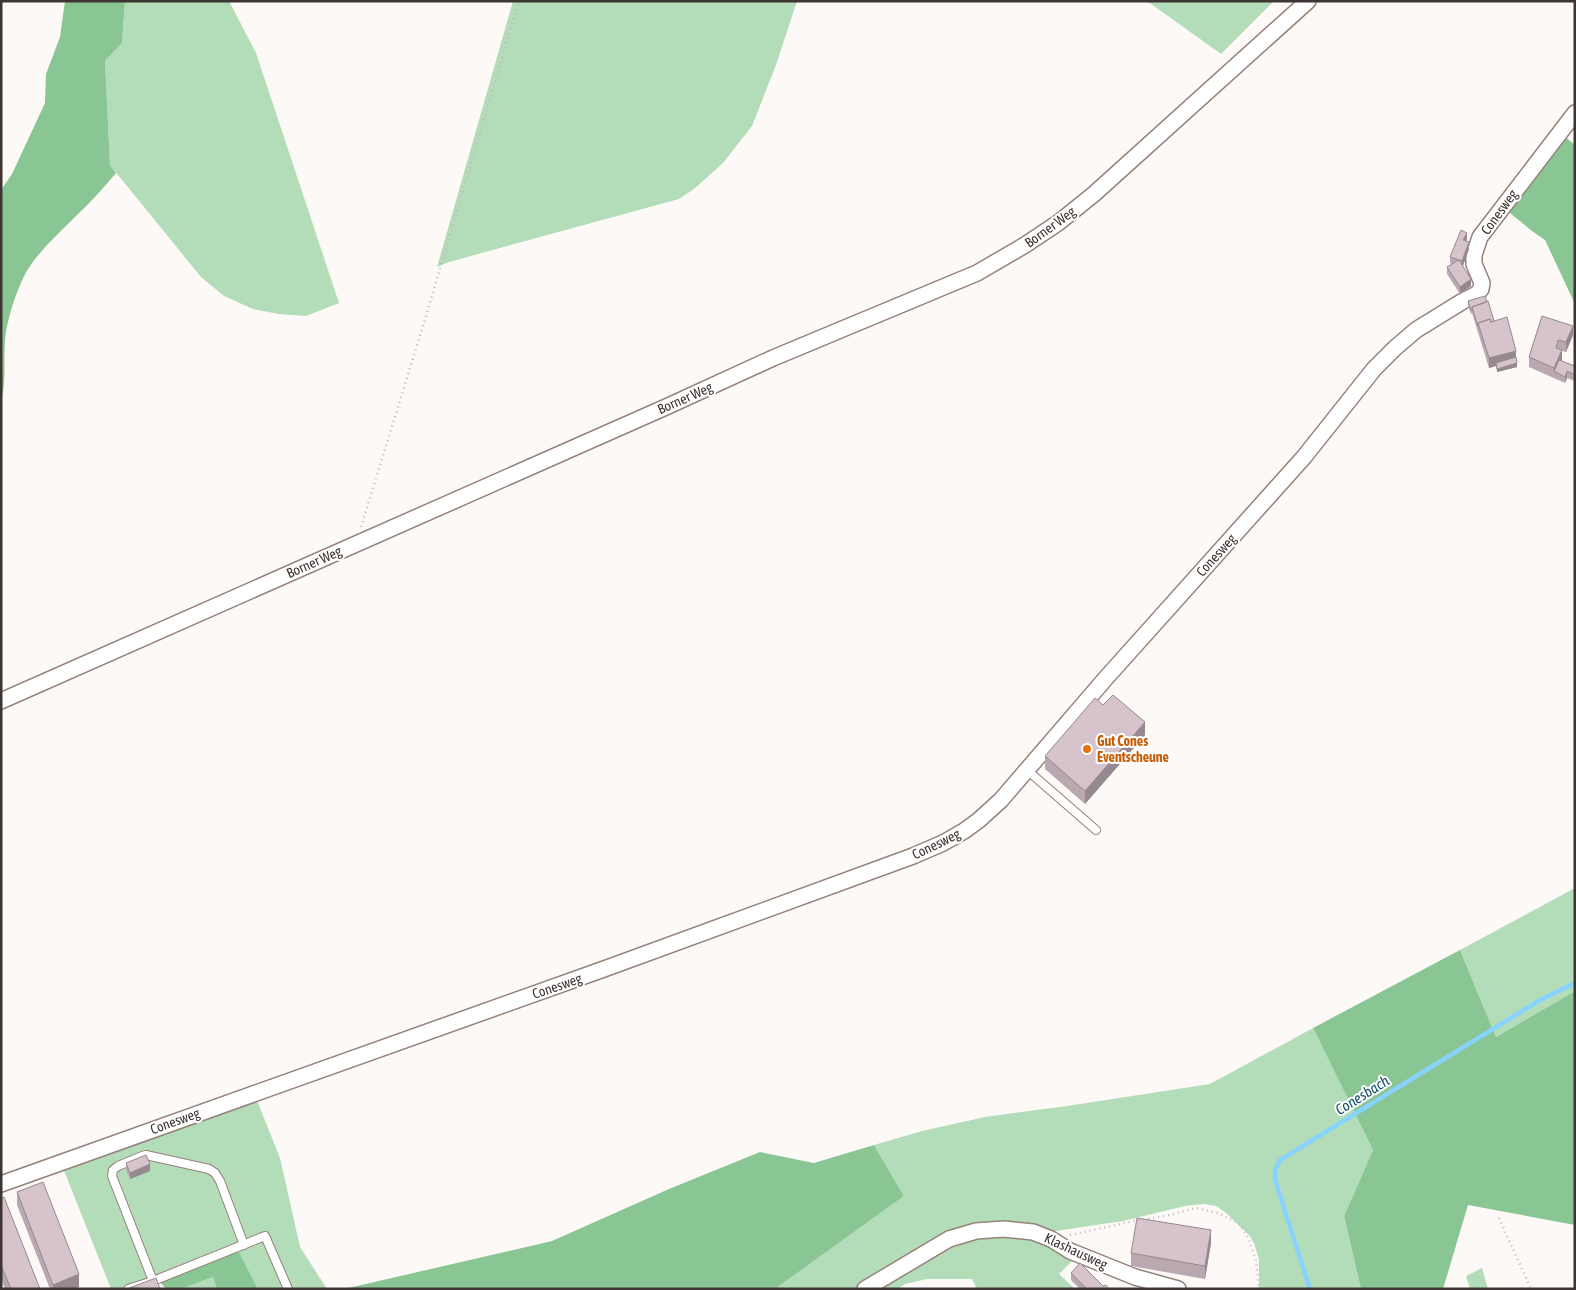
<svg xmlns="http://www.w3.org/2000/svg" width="1576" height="1290" font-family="'Asap Condensed',sans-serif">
<rect width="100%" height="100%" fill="#fdf9f7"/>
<path fill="#b3dcb9" d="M125 1H229L256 53 339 303 306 316 279 314 253 309 224 296 201 277 110 165 105 61 122 43Z
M513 1H797L776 65 752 126 723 163 694 189 679 199 449 262 437 267Z
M1147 1H1274L1221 54Z
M1575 888V991L1496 1037 1460 950Z
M1313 1028 1373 1150 1344 1216 1361 1289H1259V1260L1254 1243 1249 1235 1225 1212 1216 1206 1204 1204 1185 1206 1123 1221 1042 1233 977 1229 862 1289H775L904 1196 874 1145 922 1131 985 1117 1067 1106 1210 1084Z
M256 1098 280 1158 300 1247 327 1289H258L238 1250 118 1289H111L63 1168Z
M1033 1233 1075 1258 1059 1274 1075 1289H977L972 1279H927L905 1284 897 1289H869L951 1241Z
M1482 1268 1488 1289H1470L1466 1276Z
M213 1277 217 1289H181Z"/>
<path fill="#8ac694" d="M65 1H125L122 43 105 61 110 165 116 173C104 187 91 202 77 215 60 232 41 249 28 269 19 284 12 305 8 322 1 349 8 376 1 402V190L12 174 45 103 46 74 60 37Z
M1563 135 1575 145V304L1545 240 1532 231 1499 204Z
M1460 950 1496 1037 1575 991V1225L1468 1205 1443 1289H1361L1344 1216 1373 1150 1313 1028Z
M874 1145 904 1196 775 1289H344L552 1241 669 1189 760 1152 814 1163Z
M238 1250 258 1289H217L213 1277 181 1289H166L159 1281Z"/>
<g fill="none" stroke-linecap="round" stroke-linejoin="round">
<path stroke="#88d3fd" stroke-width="4.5" d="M1310 1289 1275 1180V1170L1280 1160 1540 1000 1575 983"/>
<defs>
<path id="service" d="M1027 770 1096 830
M153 1281 265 1236 288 1289
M128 1289 153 1281 112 1176 113 1170 118 1166 142 1156 146 1155 209 1169 215 1173 220 1181 244 1245"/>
<path id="minor" d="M1 701 666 407 773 358 977 273 1025 245 1058 223 1094 194 1308 1
M1 1184 604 969 913 856 943 843 964 831 979 820 1001 800 1106 678 1304 457 1374 369 1395 348 1416 330 1463 301 1477 294 1481 289 1482 283 1474 264V255L1480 237 1575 113
M865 1289 949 1239 976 1231 1004 1229 1033 1232 1051 1239 1070 1251 1135 1277 1178 1289"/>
</defs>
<use href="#service" stroke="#95827b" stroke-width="10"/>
<use href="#minor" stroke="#95827b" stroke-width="18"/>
<path stroke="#beb8b6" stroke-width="2.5" stroke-dasharray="1 4" stroke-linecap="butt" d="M361 527 423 326 519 1
M1499 1218 1531 1289
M1070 1235 1134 1221 1165 1216 1196 1208 1218 1213 1240 1224 1249 1240 1256 1261 1259 1289"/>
<use href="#service" stroke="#fff" stroke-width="8"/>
<use href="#minor" stroke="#fff" stroke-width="15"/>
</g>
<path fill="#b9a8af" d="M1467 239 1466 241 1469 249 1463 266 1471 286 1460 294 1447 274V267L1452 264 1450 263V257Z
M1468 301 1494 321 1516 358 1517 367 1497 372 1496 366 1489 368 1472 313 1471 314 1468 305Z
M1542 316 1573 335 1566 352 1562 351V361L1575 366V381L1567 378 1565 383 1529 367V357Z
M1145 735 1085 804 1045 769V756Z
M126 1163 150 1171 130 1179 126 1170Z
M17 1192 79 1287 75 1289H50L17 1205Z
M1 1198 40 1289H5L1 1278Z
M1211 1243 1205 1279 1131 1266V1253Z
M1071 1273 1103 1286 1109 1289H1080L1071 1280Z"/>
<path fill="#96888f" d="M1467 233V239L1463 247V240Z
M1469 242V249L1462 268V261Z
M1471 279V286L1460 294V287Z
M1573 326V335L1566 352V342Z
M1562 350V360L1556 373 1554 371V368Z
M1516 351V360L1496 363V366L1489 368V358Z
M1517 363V367L1497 372V369Z
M1567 371V378L1565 383V377Z
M1145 722V735L1085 804V791Z
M150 1164V1171L130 1179V1173Z
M1211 1230V1243L1205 1279V1266Z
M79 1274V1287L75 1289H53V1285Z"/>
<path fill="#d7c3cc" stroke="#96888f" d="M1461 230 1467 233 1463 240 1469 242 1462 261 1450 257Z
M1459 260 1471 279 1460 287 1447 267Z
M1485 296 1487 302 1472 307V310H1471L1468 301Z
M1488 301 1494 321 1491 322 1490 319 1478 323V326L1472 307Z
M1542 316 1573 326 1566 342 1558 340 1556 348 1562 350 1554 368 1529 357Z
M1507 317 1516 351 1489 358 1478 323 1490 319 1491 322Z
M1516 357 1517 363 1497 369 1496 363Z
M1559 360 1575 366V375L1567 371 1565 377 1554 371Z
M1113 695 1145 722 1085 791 1045 756 1095 698 1103 705Z
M146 1155 150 1164 130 1173 126 1163Z
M43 1182 79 1274 53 1285 17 1192Z
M4 1197 40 1289H11L1 1265V1198Z
M1137 1218 1211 1230 1205 1266 1131 1253Z
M1080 1263 1103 1286 1106 1285 1109 1289H1087L1071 1273Z
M156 1278 160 1289 129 1288Z"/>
<circle fill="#e8710a" stroke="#fff" stroke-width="2" cx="1087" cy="749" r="5"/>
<g text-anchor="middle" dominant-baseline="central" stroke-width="4" stroke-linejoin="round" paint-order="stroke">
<g font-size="14" fill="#3d3532" stroke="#fff">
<text transform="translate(1499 212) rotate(-54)">Conesweg</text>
<text transform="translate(1050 227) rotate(-36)">Borner Weg</text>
<text transform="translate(685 398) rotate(-24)">Borner Weg</text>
<text transform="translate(1216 555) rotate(-48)">Conesweg</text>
<text transform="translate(314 562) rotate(-24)">Borner Weg</text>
<text transform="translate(936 844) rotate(-26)">Conesweg</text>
<text transform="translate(557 986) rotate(-19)">Conesweg</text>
<text transform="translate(175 1121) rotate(-20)">Conesweg</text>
<text transform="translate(1076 1251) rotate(25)">Klashausweg</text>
</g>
<g font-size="14" font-weight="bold" fill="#c56008" stroke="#fff" text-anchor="start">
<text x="1097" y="741">Gut Cones<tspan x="1097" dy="16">Eventscheune</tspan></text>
</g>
<g font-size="15" font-style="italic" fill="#114d69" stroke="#fff">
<text transform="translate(1362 1095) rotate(-32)">Conesbach</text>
</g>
</g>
<rect width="1576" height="1290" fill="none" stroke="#3d3532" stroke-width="5"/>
</svg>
